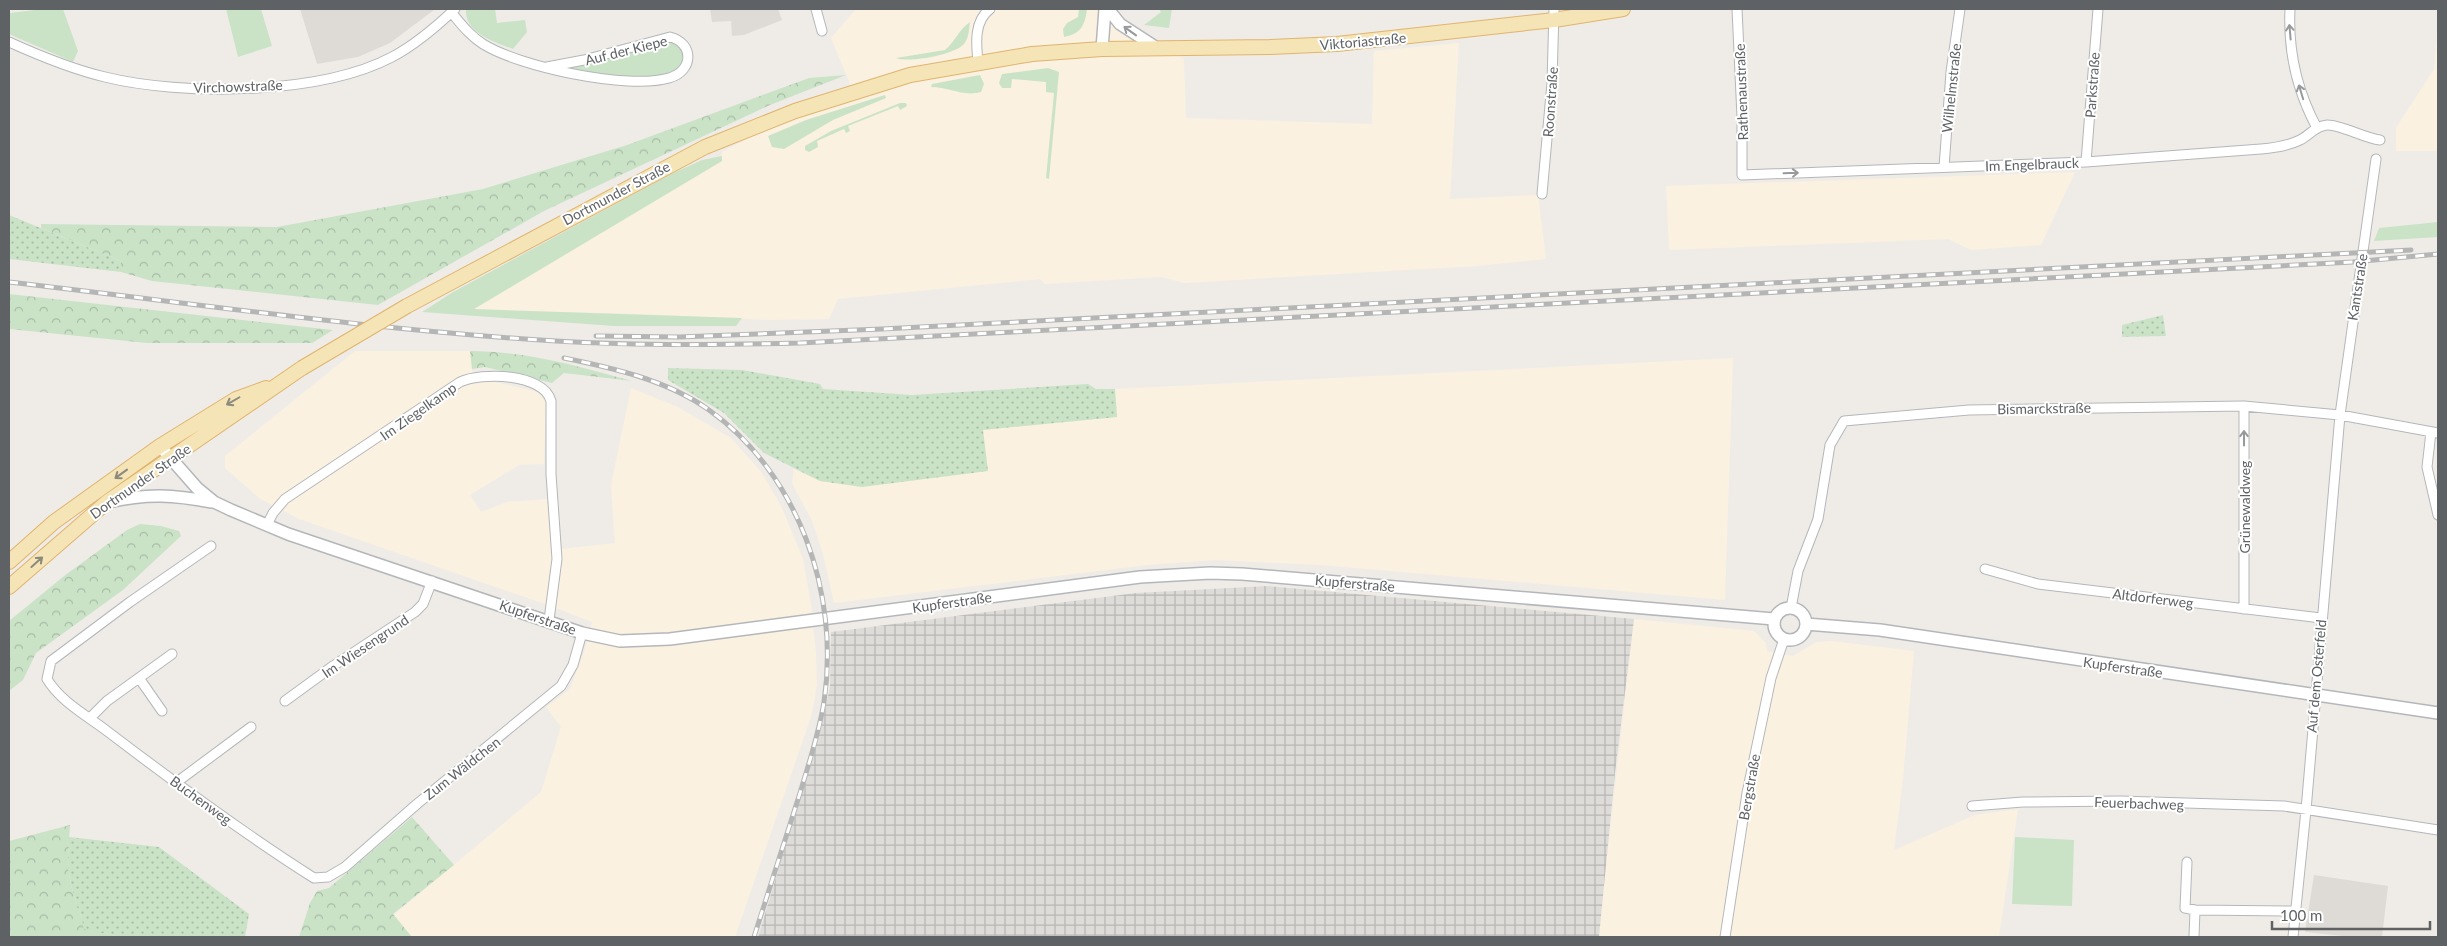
<svg xmlns="http://www.w3.org/2000/svg" width="2447" height="946" font-family="Lato,sans-serif">
<defs>
<pattern id="industrial-grid" width="8" height="8" patternUnits="userSpaceOnUse" patternTransform="scale(1.25)"><rect width="8" height="8" fill="#dedcd9"/><path d="M0 4h8M4 0v8" fill="none" stroke="#b7b6b4"/></pattern>
<pattern id="forest-crowns" width="20" height="18" patternUnits="userSpaceOnUse" patternTransform="scale(1.25)"><rect width="20" height="18" fill="#cae3c7"/><path d="M2 6a3 3 0 1 1 6 0M12 15a3 3 0 1 1 6 0" fill="none" stroke="#a7bba5"/></pattern>
<pattern id="garden-dots" width="8" height="8" patternUnits="userSpaceOnUse" patternTransform="scale(1.25)"><rect width="8" height="8" fill="#cae3c7"/><path d="M2 2h.1M6 6h.1" fill="none" stroke="#a7bba5" stroke-width="1.8" stroke-linecap="round"/></pattern>
</defs>
<rect width="100%" height="100%" fill="#efece7"/>
<path fill="#faf1e1" d="M856 9H1104L1184 59 1186 118 1372 124 1374 51 1459 43 1450 199 1538 195 1546 259 1477 266 1185 283 1161 277 1045 284 1040 279 838 299 829 319 769 320 639 314 473 310 722 161V152L767 128 856 98 831 38Z
M2438 19V151H2396V128L2434 69Z
M2075 172 2041 245 1971 250 1948 239 1669 250 1666 186Z
M355 351H470L473 377 538 392 546 400 544 464 519 465 470 495 481 512 507 502 547 499 551 550 615 543 611 485 631 388 676 406 731 438 762 473 782 508 803 559 811 605 816 653 817 685 812 714 735 937H408L383 924 541 792 561 727 546 707 570 689 585 649 592 622 548 605 299 519 259 498 225 468V456Z
M1733 358 1725 600 1321 565 1215 560 1147 565 834 603 823 554 812 521 792 483 794 469 820 481 987 471 982 430 1117 417 1115 389Z
M1634 619 1754 631 1766 643 1767 651 1793 656 1816 642 1832 641 1914 651 1903 779 1894 850 1975 815 2018 809 1999 937H1598Z"/>
<path fill="url(#industrial-grid)" d="M1268 586 1634 619 1615 773 1599 937H758L820 732 830 687 831 632 1136 593Z"/>
<path fill="#dedbd6" d="M300 9H434V10L390 43 358 57 317 64Z
M710 9H778L782 20 744 35 732 36 731 21 712 22Z
M2314 875 2388 886 2382 937H2352L2305 932Z"/>
<path fill="#cae3c7" d="M43 9H63L78 51 73 62 9 34 10 13Z
M226 9H261L272 46 238 57Z
M466 9H495L497 23 525 20 527 32 513 49C495 42 464 33 466 9Z
M1079 9H1087C1085 25 1081 34 1064 37L1063 29 1067 23 1078 17Z
M1159 9H1172L1169 28 1144 25 1161 12Z
M970 22C969 29 969 38 964 44 954 55 909 63 896 58L945 50C955 42 959 29 970 22Z
M671 40 683 49C684 57 686 64 678 70 662 84 587 77 568 68Z
M1048 68 1059 72 1049 179 1046 178 1054 93 1046 92V82L1012 79 1011 88H1002L999 83 1002 74Z
M980 75 984 84 981 92C963 97 949 87 931 87L932 84Z
M885 95 886 98 833 120 784 149 772 147 768 136 806 120Z
M900 103H906L907 106 900 110 898 106 848 126 850 131 846 133 844 129 817 141 818 147 809 152 805 150V146L831 131Z
M722 156V161L474 309 742 318 736 326H614L422 312 453 292 671 174 702 160Z
M2438 222V237L2374 241 2379 228Z
M2015 837 2074 840 2072 906 2012 904Z"/>
<path fill="url(#forest-crowns)" d="M846 75 770 105 544 211 378 305 152 281 121 272V261L41 228V224L277 227 483 189 627 145 809 78Z
M9 294 333 330 312 343H147L9 329Z
M470 351C526 351 578 366 632 381L564 373 552 383 485 367 472 369Z
M140 524 161 526 179 531 181 536 123 590 36 653 23 680 9 691V621L64 576 127 530Z
M412 817 454 865 393 914 412 937H299L310 903 317 891 329 888Z
M70 825C69 845 66 864 71 884 74 899 81 912 84 928L120 937H9V841Z"/>
<path fill="url(#garden-dots)" d="M9 215 121 261V272L9 259Z
M2163 315 2166 336 2122 337V325Z
M668 368 742 370 820 384 823 389 912 395 1088 384 1096 389H1115L1117 417 983 430 988 471 862 487 820 481 764 453 724 413 668 380Z
M69 837 159 847 249 914 245 937H120L84 929C81 913 74 899 71 884 67 868 68 852 69 837Z"/>
<g fill="none" stroke-linecap="round" stroke-linejoin="round">
<defs>
<path id="minor" d="M816 9 822 31
M1737 9 1742 117V175L2086 162 2261 149C2274 148 2288 146 2300 140 2310 135 2315 126 2327 125 2339 124 2364 138 2380 140
M2290 9C2288 50 2297 91 2317 128
M451 12C461 24 470 36 483 44 520 67 628 90 669 78 694 71 694 43 670 37L584 60 547 67
M9 42C40 56 71 69 105 77 182 96 320 95 392 57 415 45 436 27 455 9
M978 62C976 43 974 21 990 9
M2086 162 2098 9
M1944 167 1951 72 1960 9
M1542 194 1552 83 1554 9
M2431 432 2427 467 2438 515
M267 525 273 513 285 499 460 382C482 372 543 373 551 401V474L557 559 549 620
M211 546 130 602 51 661 47 679C61 702 86 715 107 731 174 782 243 833 314 878L328 877 345 867 417 804 561 686 573 665 582 633
M1985 569 2038 584 2321 618
M1791 608 1798 571 1818 519 1830 445 1844 421 1969 410 2244 406 2340 415 2438 433
M2244 609V406
M139 678 162 711
M285 701 333 666 415 612 423 604 432 581
M90 718 107 701 172 654
M177 782 251 727
M1972 806 2023 802 2120 801 2284 806 2438 830
M2187 862 2185 908 2195 910 2295 911
M1725 937 1747 793 1771 678 1784 639
M2194 937 2195 910
M2293 937 2306 810 2340 415 2376 159"/>
<path id="tertiary" d="M1108 9 1120 24 1157 48
M1102 49 1105 9
M160 446 197 488 214 502 231 510 288 534 582 633 620 641 670 639 1140 577 1210 573 1242 574 1774 619
M109 502C148 493 174 495 212 502
M1774 624a16 16 0 1 1 32 0a16 16 0 1 1-32 0Z
M1806 624 1880 630 2438 713"/>
<path id="primary" d="M407 306 705 147 795 111 910 75 1032 54 1102 49 1270 47 1337 44 1554 20 1623 9
M9 562 54 522 160 446 236 399 266 388
M9 587 107 502 302 368"/>
</defs>
<use href="#minor" stroke="#b4b7ba" stroke-width="11"/>
<use href="#tertiary" stroke="#b4b7ba" stroke-width="14"/>
<use href="#primary" stroke="#e0b46f" stroke-width="16"/>
<use href="#minor" stroke="#fff" stroke-width="9"/>
<use href="#tertiary" stroke="#fff" stroke-width="11"/>
<use href="#primary" stroke="#f5e4b6" stroke-width="14"/>
<defs>
<path id="rail" d="M9 282C191 303 373 330 556 341 637 346 718 345 800 343L2353 262 2438 254
M596 336 679 337 882 329 2411 250
M564 358C613 368 667 380 709 410 799 474 840 594 824 702 819 733 809 763 800 793 785 841 769 889 754 937"/>
</defs>
<use href="#rail" stroke="#b4b5b5" stroke-width="5"/>
<use href="#rail" stroke="#fff" stroke-width="3" stroke-dasharray="9" stroke-linecap="butt"/>
<defs>
<path id="primary-bridge" d="M302 368 407 306"/>
</defs>
<use href="#primary-bridge" stroke="#e0b46f" stroke-width="16" stroke-linecap="butt"/>
<use href="#primary-bridge" stroke="#f5e4b6" stroke-width="14"/>
</g>
<defs><path id="oneway-shaft" d="M-6 0H5M1.5-3L5.5 0L1.5 3" fill="none" stroke-width="1.6" stroke-linecap="round" stroke-linejoin="round" transform="scale(1.25)"/></defs>
<g stroke="#97999b">
<use href="#oneway-shaft" transform="translate(1130 31) rotate(-144)"/>
<use href="#oneway-shaft" transform="translate(2290 32) rotate(-95)"/>
<use href="#oneway-shaft" transform="translate(2301 92) rotate(-107)"/>
<use href="#oneway-shaft" transform="translate(1791 173) rotate(-2)"/>
<use href="#oneway-shaft" transform="translate(2244 438) rotate(-90)"/>
</g>
<g stroke="#8c897d">
<use href="#oneway-shaft" transform="translate(233 401) rotate(150)"/>
<use href="#oneway-shaft" transform="translate(121 474) rotate(144)"/>
<use href="#oneway-shaft" transform="translate(37 562) rotate(-42)"/>
</g>
<g text-anchor="middle" dominant-baseline="central" stroke-width="4" stroke-linejoin="round" paint-order="stroke">
<g font-size="14" fill="#5f6265" stroke="#fff">
<text transform="translate(1363 41) rotate(-5)">Viktoriastraße</text>
<text transform="translate(626 50) rotate(-14)">Auf der Kiepe</text>
<text transform="translate(2092 85) rotate(-86)">Parkstraße</text>
<text transform="translate(238 86) rotate(-2)">Virchowstraße</text>
<text transform="translate(1951 88) rotate(-84)">Wilhelmstraße</text>
<text transform="translate(1741 92) rotate(-92)">Rathenaustraße</text>
<text transform="translate(1550 102) rotate(-86)">Roonstraße</text>
<text transform="translate(2032 164) rotate(-2)">Im Engelbrauck</text>
<text transform="translate(616 193) rotate(-28)">Dortmunder Straße</text>
<text transform="translate(2357 287) rotate(-81)">Kantstraße</text>
<text transform="translate(2044 408) rotate(-1)">Bismarckstraße</text>
<text transform="translate(418 411) rotate(-35)">Im Ziegelkamp</text>
<text transform="translate(140 481) rotate(-35)">Dortmunder Straße</text>
<text transform="translate(2244 507) rotate(-90)">Grünewaldweg</text>
<text transform="translate(1355 583) rotate(5)">Kupferstraße</text>
<text transform="translate(2153 598) rotate(7)">Altdorferweg</text>
<text transform="translate(952 602) rotate(-8)">Kupferstraße</text>
<text transform="translate(538 617) rotate(19)">Kupferstraße</text>
<text transform="translate(365 646) rotate(-34)">Im Wiesengrund</text>
<text transform="translate(2123 667) rotate(8)">Kupferstraße</text>
<text transform="translate(2316 676) rotate(-85)">Auf dem Osterfeld</text>
<text transform="translate(462 768) rotate(-38)">Zum Wäldchen</text>
<text transform="translate(1749 787) rotate(-80)">Bergstraße</text>
<text transform="translate(201 800) rotate(36)">Buchenweg</text>
<text transform="translate(2139 803) rotate(2)">Feuerbachweg</text>
</g>
</g>
<rect width="2447" height="946" fill="none" stroke="#5f6265" stroke-width="20"/>
<path d="M2272 921v8h158v-8" fill="none" stroke="#5f6265" stroke-width="2.5"/>
<text x="2280" y="921" font-size="15" fill="#5f6265" stroke="#ffffff" stroke-width="4" paint-order="stroke">100 m</text>
</svg>
